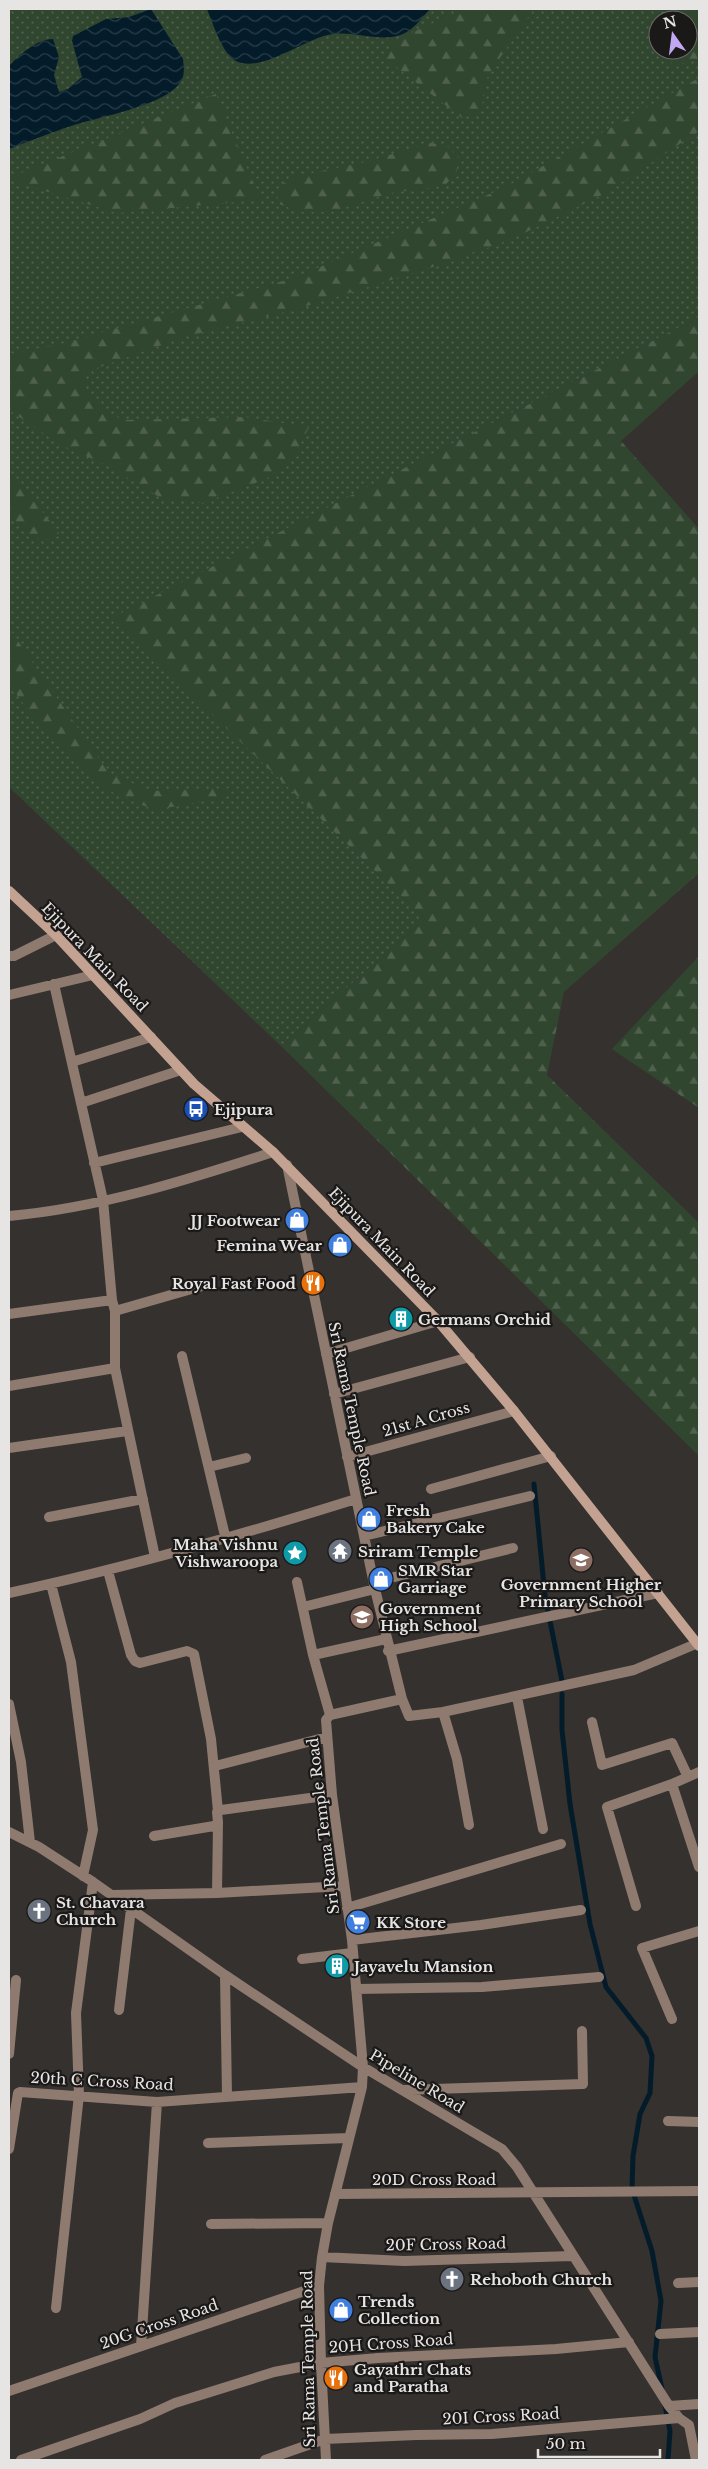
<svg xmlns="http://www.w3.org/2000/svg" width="708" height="2469" font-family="'Libre Baskerville',serif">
<defs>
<pattern id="grass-dots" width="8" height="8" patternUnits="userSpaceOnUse" patternTransform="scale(1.25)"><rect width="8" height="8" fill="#31462f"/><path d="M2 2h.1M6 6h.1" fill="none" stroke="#4f614d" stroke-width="1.8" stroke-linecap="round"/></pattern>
<pattern id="forest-firs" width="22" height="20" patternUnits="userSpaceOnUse" patternTransform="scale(1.25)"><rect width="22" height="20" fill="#31462f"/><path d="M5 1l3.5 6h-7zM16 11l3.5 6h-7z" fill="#4f614d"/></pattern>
<pattern id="water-waves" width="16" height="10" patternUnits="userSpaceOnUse" patternTransform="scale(1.25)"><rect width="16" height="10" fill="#041c2a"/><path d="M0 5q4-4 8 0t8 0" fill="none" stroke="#293d49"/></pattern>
</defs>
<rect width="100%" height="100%" fill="#34312f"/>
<path fill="url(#grass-dots)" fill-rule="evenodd" d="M9 9H699V317L113 618 425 919 281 1046 9 787ZM658 20H688V50H658Z"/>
<path fill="url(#forest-firs)" d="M455 9H534L488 75 481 111 462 118 386 59 391 42 455 13Z
M662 9H698L699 59 673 66 668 52V50H688V20H673L672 16Z
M699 78V131L606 193 514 238 452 261 297 309 184 337 83 373 85 392 105 412 124 420 245 417 309 427 294 457 266 479 203 503 161 498 106 465 59 444 9 410V354L61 344 294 278 506 187Z
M216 94 260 200 117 213 9 180V178Z
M430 143 446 145 459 158 456 174 444 186 391 193 331 212H299L277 203 278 189 289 178 365 162Z
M699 317V371L621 441 699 529V873L564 992 547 1075 699 1223V1456L281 1046 425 919 112 618Z
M9 470 59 533 52 540 33 538 9 514Z
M9 628 108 772 149 791 238 788 222 798 154 810 98 786 25 706 9 684Z
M699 956V1108L612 1049Z"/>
<path fill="url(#water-waves)" d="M151 9 183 59C184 66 185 75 181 81 167 106 97 117 71 126 50 133 29 141 9 149V66C19 55 37 39 53 39L59 57 54 75 59 92 68 89 82 77 72 41 73 36 106 19 129 17Z
M207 9H430C423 16 414 29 405 33 383 44 357 31 333 34 306 37 262 74 236 61 223 55 212 22 207 9Z"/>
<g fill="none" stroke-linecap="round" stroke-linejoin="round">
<path stroke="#041c2a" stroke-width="5" d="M534 1484 545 1596 562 1681
M562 1694V1730L570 1804 590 1924 606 1987 646 2038 652 2056 650 2093 640 2114 633 2156 632 2189 652 2251 661 2301 655 2357 662 2389
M665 2405 670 2431 668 2460"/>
<path stroke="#8e7a6f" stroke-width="10" d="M9 956H14L56 935
M54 984 103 1200 112 1300
M9 995 93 975
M72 1062 151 1037
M81 1103 181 1070
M94 1163 242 1127
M287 1165 375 1589 402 1699 330 1715 326 1720 332 1795 352 1940 363 2067 362 2087 328 2223 322 2257 319 2286 321 2363 326 2460
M9 1216C99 1208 187 1180 273 1152
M115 1311 202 1286
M9 1314 112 1300 115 1311V1368
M326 1354 438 1321
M182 1356 226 1540
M9 1386 115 1368 155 1557
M334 1394 470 1357
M9 1448 127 1431
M347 1457 514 1411
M209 1467 246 1458
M431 1489 551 1456
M49 1517 143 1499
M364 1536 530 1496
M108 1571 131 1655 135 1661 140 1663 187 1651 194 1654 211 1739 218 1811
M297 1582 313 1655 330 1715
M374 1582 513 1548
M51 1584 71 1662 93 1830 83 1876
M9 1593C126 1568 241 1535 356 1499
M303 1607 375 1589
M388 1651 658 1593
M313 1655 386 1639
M517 1697 543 1829
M402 1699 409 1716 443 1712
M9 1704 21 1762 30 1842
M592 1722 602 1765 672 1743 688 1777
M215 1766 327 1737
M699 1772 672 1784 699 1867
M469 1825 457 1759 443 1712 634 1670 698 1643
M9 1832 39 1847 93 1882 225 1975 363 2067 502 2149 517 2167 669 2406 679 2418 689 2425 696 2460
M154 1836 214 1826 218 1822 217 1812 221 1810 332 1795
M217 1893 218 1822
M112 1895 217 1893 344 1886
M636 1906 607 1807 672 1784
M347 1908 561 1844
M352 1940 481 1925 581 1910
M302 1959 352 1953
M225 1975 227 2096
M356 1989 482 1987 599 1977
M119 2010 131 1909
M672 2019 642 1948 699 1931
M9 2054 16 1980
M404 2090 583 2084 582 2031
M668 2121 699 2122
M208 2143 349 2138
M9 2149 18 2093 20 2092 157 2102 362 2087
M335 2194 699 2191
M211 2224 328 2223
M322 2257 404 2261 572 2256
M678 2283 699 2282
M56 2308 79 2095 76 2013 93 1882
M660 2334 699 2332
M141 2346 157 2102
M9 2391 319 2286
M669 2406 699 2404
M21 2460 140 2419 175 2403 274 2372 321 2363 378 2358 556 2349 629 2342
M265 2460 325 2439 416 2435 492 2434 679 2418"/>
<path stroke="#c3a292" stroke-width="10" d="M9 891 56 935 194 1084 273 1152 438 1321 514 1411 699 1646"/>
</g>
<defs>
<symbol id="bus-disc" viewBox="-11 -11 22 22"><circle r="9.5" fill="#1a4fb4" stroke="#1b1918"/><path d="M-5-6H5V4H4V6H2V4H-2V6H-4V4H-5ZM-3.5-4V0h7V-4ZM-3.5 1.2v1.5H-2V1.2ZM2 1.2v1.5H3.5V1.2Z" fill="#fff"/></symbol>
<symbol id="shop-disc" viewBox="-11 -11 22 22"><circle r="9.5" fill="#3f7fe0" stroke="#1b1918"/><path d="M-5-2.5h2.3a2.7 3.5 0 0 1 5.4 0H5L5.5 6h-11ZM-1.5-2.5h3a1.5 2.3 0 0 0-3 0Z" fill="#fff"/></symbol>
<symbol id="restaurant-disc" viewBox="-11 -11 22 22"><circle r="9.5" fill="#e8710a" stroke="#1b1918"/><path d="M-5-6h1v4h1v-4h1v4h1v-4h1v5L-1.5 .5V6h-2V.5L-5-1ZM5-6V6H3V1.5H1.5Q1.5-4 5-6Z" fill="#fff"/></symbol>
<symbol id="building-disc" viewBox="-11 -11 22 22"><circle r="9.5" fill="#0f9aa8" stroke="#1b1918"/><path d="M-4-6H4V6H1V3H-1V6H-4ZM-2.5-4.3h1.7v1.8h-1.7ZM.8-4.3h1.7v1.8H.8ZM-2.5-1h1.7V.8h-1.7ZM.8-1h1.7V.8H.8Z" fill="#fff"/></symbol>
<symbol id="temple-disc" viewBox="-11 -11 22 22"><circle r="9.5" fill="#6b7280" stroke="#1b1918"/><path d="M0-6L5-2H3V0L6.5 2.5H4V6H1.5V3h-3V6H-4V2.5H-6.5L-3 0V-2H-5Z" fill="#fff"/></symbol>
<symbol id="sight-disc" viewBox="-11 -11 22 22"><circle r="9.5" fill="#0f9aa8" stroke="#1b1918"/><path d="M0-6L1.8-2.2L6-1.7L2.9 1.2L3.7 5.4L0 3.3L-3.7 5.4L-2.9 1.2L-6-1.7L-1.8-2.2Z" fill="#fff"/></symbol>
<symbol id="school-disc" viewBox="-11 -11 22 22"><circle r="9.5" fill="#8d6e63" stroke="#1b1918"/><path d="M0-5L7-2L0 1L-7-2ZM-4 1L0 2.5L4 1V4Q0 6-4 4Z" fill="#fff"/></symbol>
<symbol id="church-disc" viewBox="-11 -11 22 22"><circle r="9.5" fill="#6b7280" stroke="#1b1918"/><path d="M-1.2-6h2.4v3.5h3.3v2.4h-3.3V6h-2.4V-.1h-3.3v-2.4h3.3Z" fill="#fff"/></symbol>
<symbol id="supermarket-disc" viewBox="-11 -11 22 22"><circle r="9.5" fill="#3f7fe0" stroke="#1b1918"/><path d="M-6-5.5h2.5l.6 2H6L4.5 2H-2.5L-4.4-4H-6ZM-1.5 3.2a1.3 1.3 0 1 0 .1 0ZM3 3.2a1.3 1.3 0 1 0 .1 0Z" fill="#fff"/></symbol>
</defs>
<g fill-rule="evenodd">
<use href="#bus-disc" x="182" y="1095" width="28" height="28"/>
<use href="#shop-disc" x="283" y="1206" width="28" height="28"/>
<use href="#shop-disc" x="326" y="1231" width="28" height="28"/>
<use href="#restaurant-disc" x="299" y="1269" width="28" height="28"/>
<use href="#building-disc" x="387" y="1305" width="28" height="28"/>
<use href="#shop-disc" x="355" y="1505" width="28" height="28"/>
<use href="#temple-disc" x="326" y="1537" width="28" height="28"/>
<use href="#sight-disc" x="281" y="1539" width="28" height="28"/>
<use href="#school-disc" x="567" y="1546" width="28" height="28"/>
<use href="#shop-disc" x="367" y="1565" width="28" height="28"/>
<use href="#school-disc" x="348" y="1603" width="28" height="28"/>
<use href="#church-disc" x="25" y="1897" width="28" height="28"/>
<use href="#supermarket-disc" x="344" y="1908" width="28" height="28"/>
<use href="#building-disc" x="323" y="1952" width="28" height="28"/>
<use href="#church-disc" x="438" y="2265" width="28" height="28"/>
<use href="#shop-disc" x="327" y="2296" width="28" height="28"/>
<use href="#restaurant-disc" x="322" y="2364" width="28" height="28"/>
</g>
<g text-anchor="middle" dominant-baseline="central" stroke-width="4.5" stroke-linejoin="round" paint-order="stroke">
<g font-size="15" fill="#e7e5e4" stroke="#1b1918">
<text transform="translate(95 957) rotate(46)">Ejipura Main Road</text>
<text transform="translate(382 1242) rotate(46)">Ejipura Main Road</text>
<text transform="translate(352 1409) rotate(78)">Sri Rama Temple Road</text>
<text transform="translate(426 1419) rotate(-16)">21st A Cross</text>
<text transform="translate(323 1826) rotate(-97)">Sri Rama Temple Road</text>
<text transform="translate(102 2081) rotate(3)">20th C Cross Road</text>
<text transform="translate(417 2081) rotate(31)">Pipeline Road</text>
<text x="434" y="2179">20D Cross Road</text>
<text transform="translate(446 2244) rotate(-1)">20F Cross Road</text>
<text transform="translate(159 2324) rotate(-19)">20G Cross Road</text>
<text transform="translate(391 2343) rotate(-4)">20H Cross Road</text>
<text transform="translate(308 2359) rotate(-91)">Sri Rama Temple Road</text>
<text transform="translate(501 2416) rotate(-3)">20I Cross Road</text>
</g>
<g font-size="15" font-weight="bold" fill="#e7e5e4" stroke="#1b1918" text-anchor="start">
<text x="214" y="1109">Ejipura</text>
<text x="280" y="1220" text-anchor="end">JJ Footwear</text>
<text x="322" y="1245" text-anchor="end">Femina Wear</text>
<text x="296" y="1283" text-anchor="end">Royal Fast Food</text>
<text x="418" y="1319">Germans Orchid</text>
<text x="386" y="1510">Fresh<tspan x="386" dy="17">Bakery Cake</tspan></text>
<text x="278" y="1544" text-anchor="end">Maha Vishnu<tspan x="278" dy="17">Vishwaroopa</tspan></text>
<text x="358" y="1551">Sriram Temple</text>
<text x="398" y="1570">SMR Star<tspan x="398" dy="17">Garriage</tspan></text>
<text x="581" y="1584" text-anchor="middle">Government Higher<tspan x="581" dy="17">Primary School</tspan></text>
<text x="380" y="1608">Government<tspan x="380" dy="17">High School</tspan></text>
<text x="56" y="1902">St. Chavara<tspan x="56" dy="17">Church</tspan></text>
<text x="376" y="1922">KK Store</text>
<text x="354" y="1966">Jayavelu Mansion</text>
<text x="470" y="2279">Rehoboth Church</text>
<text x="358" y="2301">Trends<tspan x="358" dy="17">Collection</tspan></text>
<text x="354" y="2369">Gayathri Chats<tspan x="354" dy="17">and Paratha</tspan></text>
</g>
</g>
<rect width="708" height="2469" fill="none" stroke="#e7e5e4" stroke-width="20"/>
<g transform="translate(673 35) rotate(346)"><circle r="24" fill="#1b1918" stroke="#6d6b6a"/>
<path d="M0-4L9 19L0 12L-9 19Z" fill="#c1a8f3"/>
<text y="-8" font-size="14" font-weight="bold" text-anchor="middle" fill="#e7e5e4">N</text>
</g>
<path d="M538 2449v8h122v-8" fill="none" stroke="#e7e5e4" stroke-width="2.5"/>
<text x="546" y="2449" font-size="15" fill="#e7e5e4" stroke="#1b1918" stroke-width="4" paint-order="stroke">50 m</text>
</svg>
